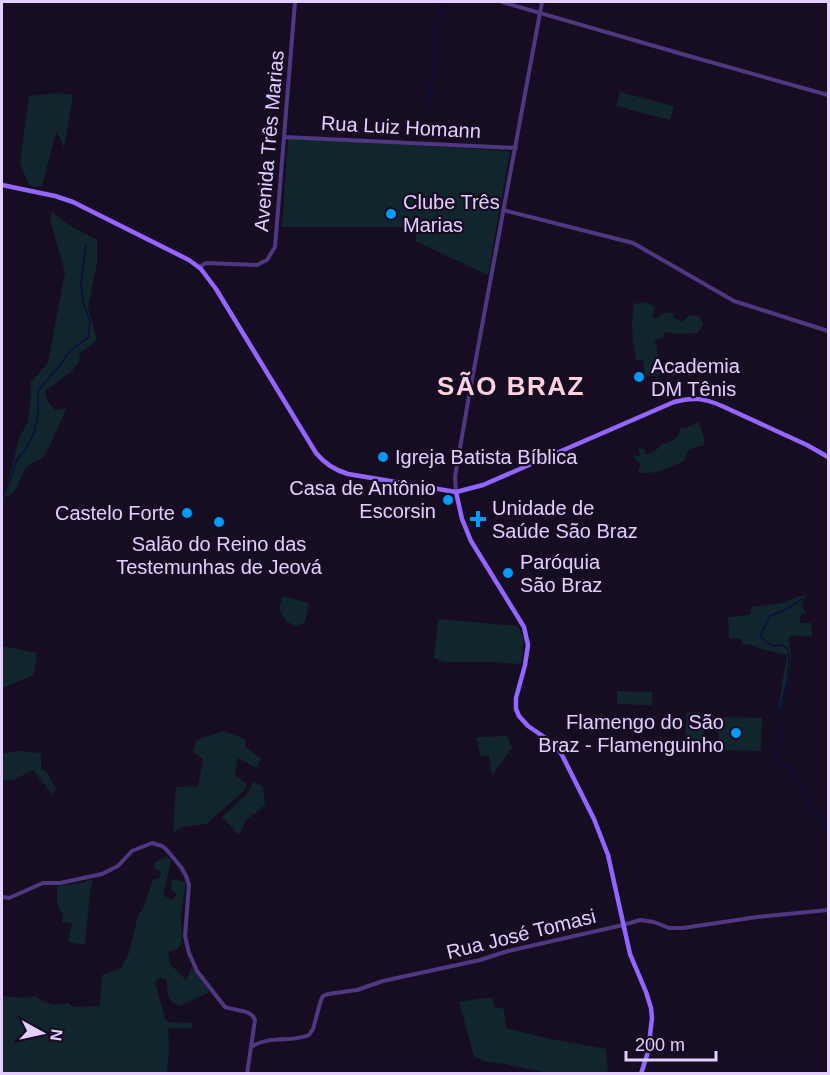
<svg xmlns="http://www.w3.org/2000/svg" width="830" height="1075" font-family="Helvetica,sans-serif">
<rect width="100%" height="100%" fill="#170d22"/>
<path fill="#11252c" d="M620 92 674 106 670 120 616 106Z
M57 93 73 95 64 148 60 137 56 132 42 186 33 187 29 185 20 163 29 96Z
M288 138 510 151 488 275 415 241 416 234 410 227H282Z
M52 211 67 224 97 240V263L88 307 97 340 80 353 79 362 71 372 45 391 48 402 55 410 67 408C62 417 49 450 44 456 39 461 29 463 25 469 18 480 18 497 2 497L6 493 19 438 28 422 31 393 30 383 48 363 65 272 50 220Z
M645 302 655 307 652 317 656 318 664 313H673V317L682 322 689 315 700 316 703 325 697 333 678 334 664 332 663 338H658L653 343H656L660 375 645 377 643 360 636 361 634 346 640 345H633L632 321 634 304Z
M699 422 704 439V445C692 448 687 448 684 461 670 467 654 476 638 472L640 465 633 455 640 456 638 448 644 449 646 455 656 450 662 444 672 441 679 435 680 428H686Z
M806 595 802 604 806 613 801 614 800 623H811L812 637 792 635 788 639C795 662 786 686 782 709H778L787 655 757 648 756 646 742 644 741 639 729 638 728 617 750 615 752 607C761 605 774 605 782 603 792 600 796 597 806 595Z
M283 596 309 603 305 622 296 627 286 621 279 608Z
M438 619 518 626 524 639 521 664 489 662H444L434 658Z
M2 646 37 653 34 675 2 688Z
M617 691 652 692V705L617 704Z
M687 712 705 713 703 740 685 739Z
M719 717 762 718 761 751 718 750Z
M224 731 245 739V747L261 759 256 768 238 758 235 776 247 784 244 791 206 824 183 827 173 832 176 787 198 786 203 759 193 752 196 740Z
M507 736 512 747 492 776 489 755 481 757 476 737Z
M18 751 41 753V769L46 771 56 789 52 794 33 770 13 780H2V754Z
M254 781 263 787 265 805 246 820 239 835 222 817 247 794Z
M167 856 171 861 163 895 172 900 177 895 171 889 172 879 186 882 181 917 182 942 177 949 168 952 170 964 186 980 192 967 210 992 179 1006C167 999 167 994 167 980L160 978 155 981 165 1019 168 1022 192 1023V1028H168L169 1050 167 1073 2 1074V996L24 998 35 996C47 1005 55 1006 69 1003L72 1007 100 1006 102 975 121 968 129 953 138 916 144 906 153 880 159 878 161 872 154 868 155 862Z
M93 879 90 891 85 945 68 942 72 923 62 922 63 915 57 904V886L81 883Z
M492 997 494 1007 504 1009 506 1028 545 1038 606 1049 608 1073H547L504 1064 483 1061 474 1056 459 1002Z"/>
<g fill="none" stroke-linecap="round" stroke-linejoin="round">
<path stroke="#090e3f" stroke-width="1.5" d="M429 109 436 44V25L441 11 442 2
M2 496 10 482 16 462 27 447 35 431 38 412V391L61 364 68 353 79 344 88 338 90 322 83 301 81 283 86 244
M779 713C784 693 793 668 787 648L782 645 772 646 760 636 770 616 787 609 802 599
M781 723 777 759 785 766 795 772 811 808 823 820 828 835"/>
<path stroke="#4f3881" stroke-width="4" d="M502 2 689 56 828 95
M284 137 516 148
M503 210 633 243 734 301 828 331
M199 267 206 263 257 265 267 260 275 247 295 2
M456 492 455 477 469 396 542 2
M2 897 9 898 43 883H60L102 874 118 866 132 851 152 843 162 846 166 849 181 867 186 876 189 885 185 936 189 953 197 971 225 1007C235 1011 251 1009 255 1020L247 1074
M251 1047C269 1035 290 1043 309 1035L313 1029 321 1000 323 996 328 994 357 990 383 981 480 960 508 951 623 925 640 920 654 922 669 928H683L757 917 828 910"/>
<path stroke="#9466ff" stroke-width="4.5" d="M2 185 55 196 73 202 189 260 201 269 216 289 316 453C325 464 334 470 348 474L456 492 483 485 674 402C693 397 704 398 722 406L807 445 828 457
M456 492 462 519 471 541 524 627 528 645 525 665 516 698V709L519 716 528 726 553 743 562 755 594 819 608 855 630 954 646 992 651 1008 652 1018 650 1035 647 1055 641 1074"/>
</g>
<g fill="#009bf9" stroke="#170d22" stroke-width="2">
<circle cx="391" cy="214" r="6"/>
<circle cx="639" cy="377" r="6"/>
<circle cx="383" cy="457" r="6"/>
<circle cx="448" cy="500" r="6"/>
<circle cx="187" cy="513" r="6"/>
<path d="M475 510h6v6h6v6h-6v6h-6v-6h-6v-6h6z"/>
<circle cx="219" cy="522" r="6"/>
<circle cx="508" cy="573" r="6"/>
<circle cx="736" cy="733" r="6"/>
</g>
<g text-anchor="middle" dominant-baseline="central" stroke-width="4.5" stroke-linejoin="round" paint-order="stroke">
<g font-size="20" fill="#e2cfff" stroke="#170d22">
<text transform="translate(401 127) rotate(3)">Rua Luiz Homann</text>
<text transform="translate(269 141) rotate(-85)">Avenida Três Marias</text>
<text transform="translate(521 934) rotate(-14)">Rua José Tomasi</text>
</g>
<g font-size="20" fill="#e2cfff" stroke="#170d22" text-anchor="start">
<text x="403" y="202">Clube Três<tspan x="403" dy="23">Marias</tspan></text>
<text x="651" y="366">Academia<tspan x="651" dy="23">DM Tênis</tspan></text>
<text x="395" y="457">Igreja Batista Bíblica</text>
<text x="436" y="488" text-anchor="end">Casa de Antônio<tspan x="436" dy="23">Escorsin</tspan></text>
<text x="492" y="508">Unidade de<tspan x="492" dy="23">Saúde São Braz</tspan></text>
<text x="175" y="513" text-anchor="end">Castelo Forte</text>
<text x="219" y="544" text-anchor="middle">Salão do Reino das<tspan x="219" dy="23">Testemunhas de Jeová</tspan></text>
<text x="520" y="562">Paróquia<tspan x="520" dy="23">São Braz</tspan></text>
<text x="724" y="722" text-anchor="end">Flamengo do São<tspan x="724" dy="23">Braz - Flamenguinho</tspan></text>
</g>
<g font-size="26" font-weight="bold" letter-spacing="1.5" fill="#ffd1e1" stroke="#170d22">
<text x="511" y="386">SÃO BRAZ</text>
</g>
</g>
<rect width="830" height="1075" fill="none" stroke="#e2cfff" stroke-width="6"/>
<g transform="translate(42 1033) rotate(98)" stroke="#170d22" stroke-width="4.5" paint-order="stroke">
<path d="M0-4.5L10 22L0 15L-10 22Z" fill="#e2cfff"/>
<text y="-9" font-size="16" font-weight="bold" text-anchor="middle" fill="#e2cfff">N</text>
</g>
<path d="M626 1051v9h90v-9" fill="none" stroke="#e2cfff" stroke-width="3"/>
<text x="635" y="1051" font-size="18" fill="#e2cfff" stroke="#170d22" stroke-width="4.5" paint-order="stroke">200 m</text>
</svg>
